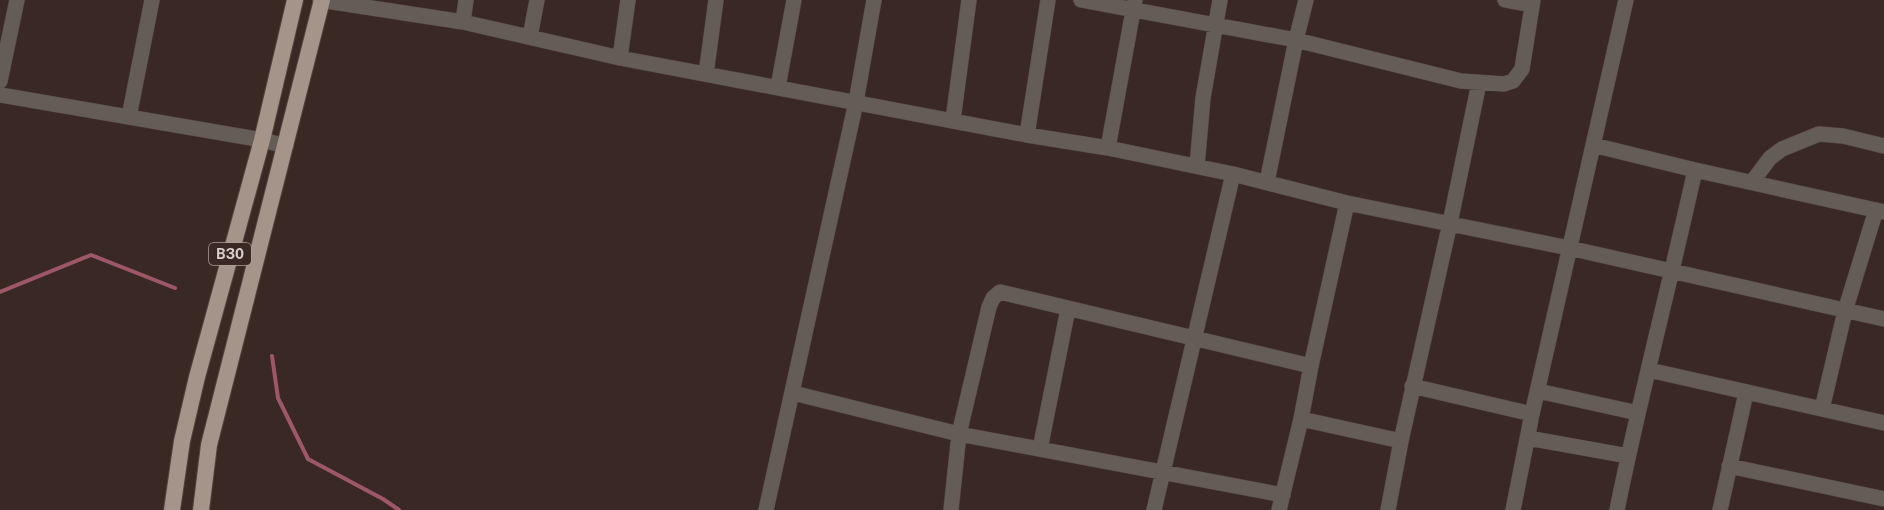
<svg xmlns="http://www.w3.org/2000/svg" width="1884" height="510" font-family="'Public Sans',sans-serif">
<rect width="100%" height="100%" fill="#392823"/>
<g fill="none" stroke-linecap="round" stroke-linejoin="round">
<path stroke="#9e576a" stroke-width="4" d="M0 292 91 255 175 288
M272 356 278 398 308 459 383 499 399 510"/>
<defs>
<path id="minor" d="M320 0 463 22 620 58 1027 135 1108 148 1233 174 1347 203 1569 248 1884 319
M1081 0 1296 40 1461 81 1504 84 1513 81 1522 69 1533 0
M1505 0 1532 5
M463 22 466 0
M530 37 537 0
M620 58 628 0
M706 74 716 0
M0 81 17 0
M778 87 794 0
M0 95 262 140 286 146
M129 117 152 0
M953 120 969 0
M1027 135 1048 0
M1593 145 1695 170 1884 212
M1108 148 1135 0
M1197 166 1203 98 1220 0
M1267 182 1296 40 1306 0
M1752 182 1770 158 1782 149 1819 134 1843 136 1884 146
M1649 370 1884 423
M1412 386 1532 414
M1538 391 1638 413
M793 393 959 434 1283 495
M1822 409 1845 311 1876 210
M1301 419 1401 441
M1528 438 1628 456
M1040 449 1068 309
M1729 466 1884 499
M951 510 959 434 989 307 993 298 1000 292 1311 366
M1154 510 1233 174
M1279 510 1301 419 1311 366 1347 203
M1388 510 1401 441 1450 223 1479 83
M1513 510 1532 414 1626 0
M1617 510C1640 396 1670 284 1695 170
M1720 510 1746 393"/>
<path id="tertiary" d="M766 510 856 102 874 0"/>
<path id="trunk" d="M172 510 182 441 197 377 262 140 295 0
M201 510 209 445 322 0"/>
</defs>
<use href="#minor" stroke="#53433e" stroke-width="16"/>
<use href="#tertiary" stroke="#53433e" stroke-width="16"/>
<use href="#trunk" stroke="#53433e" stroke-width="18"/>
<use href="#minor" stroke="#635c57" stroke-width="15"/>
<use href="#tertiary" stroke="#635c57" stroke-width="15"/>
<use href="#trunk" stroke="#a49489" stroke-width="16"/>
</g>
<g text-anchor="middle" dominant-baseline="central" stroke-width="6" stroke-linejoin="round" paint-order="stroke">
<rect fill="#392823" stroke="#aa9d99" stroke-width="1.5" x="209" y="243" width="42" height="22" rx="4.5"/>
<g font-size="14" font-weight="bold" fill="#dacfcb">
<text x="230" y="254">B30</text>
</g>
</g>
</svg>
